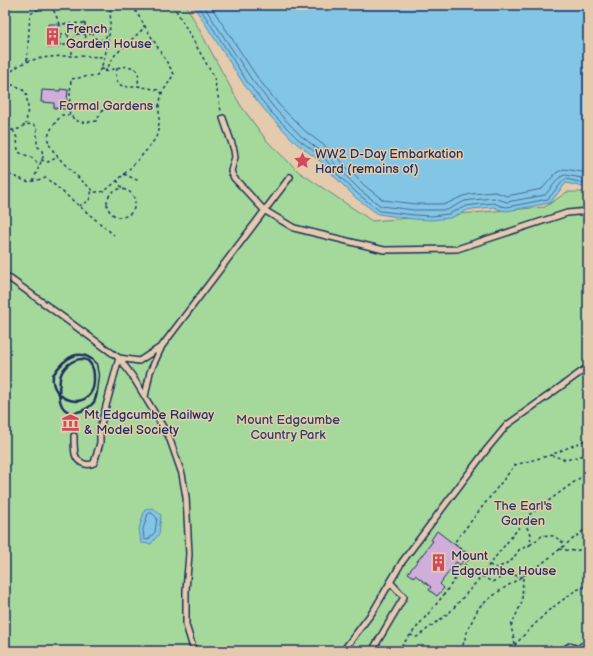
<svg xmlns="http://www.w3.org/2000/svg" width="593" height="656" font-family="'Balsamiq Sans',sans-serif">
<rect width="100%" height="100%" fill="#e5cbad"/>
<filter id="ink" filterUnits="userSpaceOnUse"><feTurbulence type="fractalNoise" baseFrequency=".025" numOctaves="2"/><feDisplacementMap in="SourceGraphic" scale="8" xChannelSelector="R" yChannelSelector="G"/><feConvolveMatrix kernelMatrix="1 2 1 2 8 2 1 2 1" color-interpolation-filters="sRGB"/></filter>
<g filter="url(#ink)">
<path fill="#a5d99c" stroke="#60847d" d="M5 5H186L234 94 241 106 267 141 299 172 372 221 545 207 567 192H588V651H5Z"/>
<path fill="#83c5e4" stroke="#5989ae" d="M193 5H588V188L566 183 550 203 507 211 500 210 494 207 473 209 468 210 450 218 432 220 413 219 378 214 356 198 334 176 324 164 296 143 268 114 245 86Z
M153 508 161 515 159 534 151 544 141 543 139 529 145 509Z"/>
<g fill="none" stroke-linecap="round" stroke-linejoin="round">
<path stroke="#456b94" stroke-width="1" d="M198 5 248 83 271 112 298 139 327 161 337 174 358 194 373 206 380 211 414 215 432 216 448 214 467 206 473 205 494 203 501 206 507 207 548 199 563 181 566 179 588 184
M203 5 252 80 275 109 301 136 330 158 340 170 361 191 381 206 414 210H447L465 201 472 200 494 198 507 202 545 195 560 177 565 175 588 179
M210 5 257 77 279 105 305 131 334 153 345 166 365 186 383 200 415 204H446L463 196 471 194 495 192 507 196 542 189 556 173 564 169 588 173
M150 513H152L157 518 155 532 148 540 144 539 143 529 148 514Z"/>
</g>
<path fill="#d0aed9" stroke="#1b2f5e" d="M48 24H58L59 47 48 48Z
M60 89 68 90 66 109 54 108V103L41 102 42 90 60 91Z
M65 418H77V426L66 427Z
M437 531 468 555 460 565 456 562 440 584 444 588 437 596 429 590 431 587 415 575 414 577 408 573 433 541 431 540Z"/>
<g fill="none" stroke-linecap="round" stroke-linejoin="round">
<defs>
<path id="lane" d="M223 118 234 150 235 157 231 171 234 178 264 210 294 228 384 250 457 249 567 213 588 211
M5 275 119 358 133 377 169 437 182 474 186 497 189 554 186 590V625L194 651
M162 346 290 177
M119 358 139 361 162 346 150 372 145 397
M74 436C74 442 74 449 75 454 77 462 86 467 94 463L100 443V428L119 358
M343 651 374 610 402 562 487 449 507 425 588 367
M372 651 404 597 390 582
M562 651 570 646 580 650
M579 651 582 646 588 647"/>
</defs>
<use href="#lane" stroke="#1b2f5e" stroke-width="8"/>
<path stroke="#1b2f5e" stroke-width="1.5" stroke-dasharray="3 3" stroke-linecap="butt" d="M51 5 60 24
M132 5 174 74 162 93 159 106
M173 5 214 77 221 111
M85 23 86 45H60V24Z
M93 33a7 7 0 1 1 14 0a7 7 0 1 1-14 0Z
M67.5 34a4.5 4.5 0 1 1 9 0a4.5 4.5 0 1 1-9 0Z
M60 34H67
M77 34H94
M72 39V55
M27 61 30 14 46 5
M102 68 105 72C113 69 134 61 138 73 139 76 138 82 138 86L158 90 162 93
M117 68 116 75 118 84C124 87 131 88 138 86
M105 72 115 55 144 28V25
M5 81C7 77 10 73 12 71 30 52 79 56 103 57
M5 86 14 85 26 92 28 107 26 124
M70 115H62C57 120 48 131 48 139 47 151 85 184 95 192 99 192 102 192 104 191 116 184 150 149 156 137 160 128 159 115 159 106L109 105 103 110 96 121C85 123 73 124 69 111L71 79 97 75C107 61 112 23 110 5
M13 130 17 138 18 152 33 158 39 165
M5 131 19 129 26 124 34 125 37 127V146L42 150 43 157 33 181
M41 160 48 162 58 157
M5 170 10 175 29 182 46 178 114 235
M124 174 139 181
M117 180 122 188
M107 203a14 14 0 1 1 28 0a14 14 0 1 1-28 0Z
M79 206 89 201 92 190
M551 455 566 460 588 454
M530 545 543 535 554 536 565 544
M559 549 574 551 588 548
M489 565 498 568 512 560 519 550 530 545 531 534 524 523
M482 576 492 582 508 574 523 577
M410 635 417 637 450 612 482 576 489 565 529 515 588 472
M515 644 511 626 522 602 523 577
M397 651 443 596 471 556 454 543 515 465 551 455 588 439
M461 651 468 629 479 607 498 592 540 565 588 527
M504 651 515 645 522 637 548 611 576 590 588 586"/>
<use href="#lane" stroke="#e5cbad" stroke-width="5"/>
<path stroke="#1b2f5e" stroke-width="2.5" d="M98 384 99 375 97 364C80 346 65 357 53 375 49 403 93 413 94 381 96 345 62 360 60 379 59 387 58 399 62 406 69 418 87 411 94 402 97 397 97 390 98 384"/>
</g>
</g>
<defs>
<symbol id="building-bare" viewBox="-9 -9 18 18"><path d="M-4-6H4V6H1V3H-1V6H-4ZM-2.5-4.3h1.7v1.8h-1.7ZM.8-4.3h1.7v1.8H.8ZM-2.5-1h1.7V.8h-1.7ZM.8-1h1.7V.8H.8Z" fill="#d1495b" stroke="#e5cbad" stroke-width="2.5" paint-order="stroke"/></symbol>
<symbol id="sight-bare" viewBox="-9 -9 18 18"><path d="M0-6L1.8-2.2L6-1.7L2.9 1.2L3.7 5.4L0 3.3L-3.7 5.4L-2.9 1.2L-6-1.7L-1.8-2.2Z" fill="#d1495b" stroke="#e5cbad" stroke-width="2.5" paint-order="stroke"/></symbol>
<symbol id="museum-bare" viewBox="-9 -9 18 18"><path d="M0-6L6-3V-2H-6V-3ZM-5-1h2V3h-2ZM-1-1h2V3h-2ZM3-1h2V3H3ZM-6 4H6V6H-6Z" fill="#d1495b" stroke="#e5cbad" stroke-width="2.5" paint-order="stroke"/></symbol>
</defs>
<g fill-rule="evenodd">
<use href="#building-bare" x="40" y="24" width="25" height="25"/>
<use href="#sight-bare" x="290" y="148" width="25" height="25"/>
<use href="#museum-bare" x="58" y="410" width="25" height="25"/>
<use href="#building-bare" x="426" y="550" width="25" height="25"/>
</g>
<g text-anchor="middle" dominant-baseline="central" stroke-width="3" stroke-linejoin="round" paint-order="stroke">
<g font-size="13" fill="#1b2f5e" stroke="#e5cbad" text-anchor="start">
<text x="66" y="29">French<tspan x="66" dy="15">Garden House</tspan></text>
<text x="315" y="154">WW2 D-Day Embarkation<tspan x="315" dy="15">Hard (remains of)</tspan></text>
<text x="84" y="415">Mt Edgcumbe Railway<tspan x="84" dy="15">&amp; Model Society</tspan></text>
<text x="451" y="556">Mount<tspan x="451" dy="15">Edgcumbe House</tspan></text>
</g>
<g font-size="13" fill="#294064" stroke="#e5cbad">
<text x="106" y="106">Formal Gardens</text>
<text x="288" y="420">Mount Edgcumbe<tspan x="288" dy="15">Country Park</tspan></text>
<text x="523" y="506">The Earl's<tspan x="523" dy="15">Garden</tspan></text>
</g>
</g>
<rect width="593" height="656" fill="none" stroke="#e5cbad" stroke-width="20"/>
<rect x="10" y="10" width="573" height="636" fill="none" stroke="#1b2f5e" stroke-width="1.5" filter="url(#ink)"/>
</svg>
